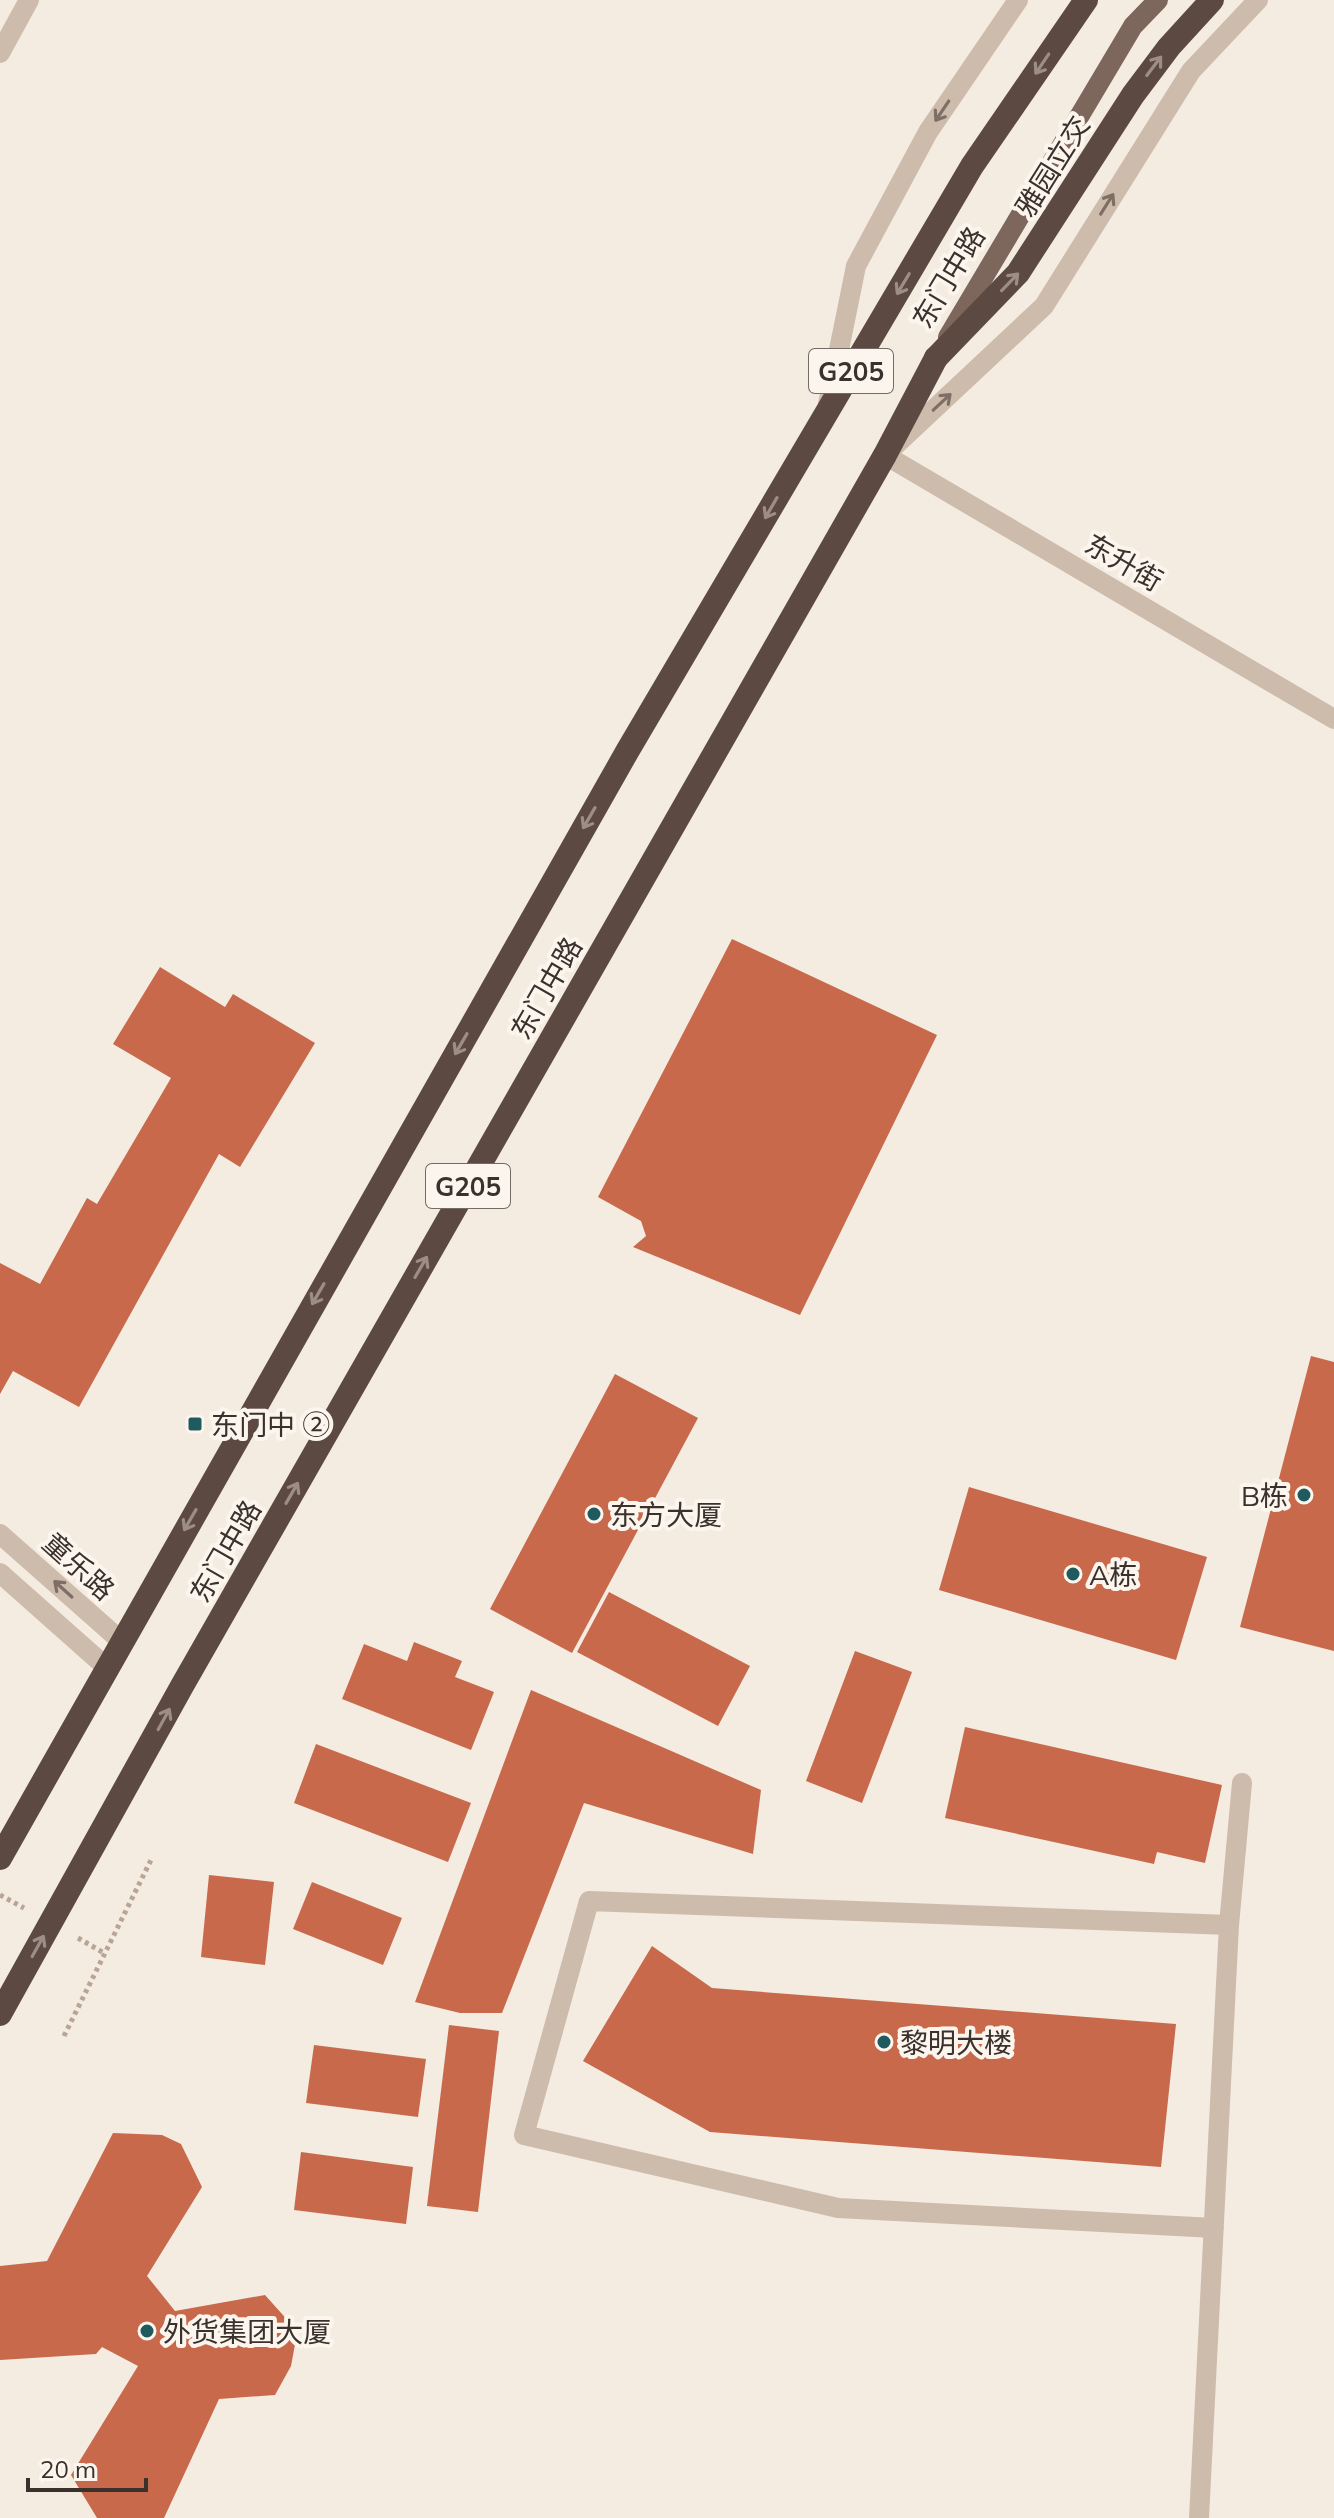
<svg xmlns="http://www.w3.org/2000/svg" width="1334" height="2518" font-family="Mulish,'Noto Sans SC',sans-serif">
<rect width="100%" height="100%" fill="#f4ebe1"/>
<path fill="#c8694b" d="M732 939 937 1035 800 1315 633 1247 646 1236 641 1221 598 1197Z
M160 967 225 1007 233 994 315 1043 240 1167 219 1154 79 1407 13 1371 0 1394V1263L40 1284 87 1198 97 1204 171 1078 113 1044Z
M1311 1356 1334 1362V1651L1240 1627Z
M615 1374 698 1418 572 1653 490 1609Z
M969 1487 1207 1557 1176 1660 939 1590Z
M609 1592 750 1666 718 1726 577 1652Z
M414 1642 462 1661 455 1677 494 1692 471 1750 342 1699 364 1644 407 1661Z
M855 1651 912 1672 862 1803 806 1781Z
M531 1690 761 1790 753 1854 584 1803 502 2013H460L415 2002Z
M965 1727 1222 1785 1205 1863 1157 1852 1154 1864 945 1818Z
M316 1744 471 1803 448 1862 294 1803Z
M209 1875 274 1882 265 1965 201 1957Z
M312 1882 402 1918 383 1965 293 1929Z
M652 1946 712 1988 1176 2024 1161 2167 710 2132 583 2061Z
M449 2025 499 2031 478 2212 427 2206Z
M314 2045 426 2059 418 2117 306 2103Z
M113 2133 162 2135 181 2144 202 2187 147 2276 175 2311 265 2295 291 2324 296 2339 291 2366 275 2395 219 2399 164 2518H97L71 2475 138 2366 102 2347 96 2354 0 2360V2266L47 2261Z
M301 2152 413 2167 406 2224 294 2210Z"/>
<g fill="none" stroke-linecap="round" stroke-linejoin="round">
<path stroke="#b9a596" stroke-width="5" stroke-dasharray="4 4" stroke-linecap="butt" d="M0 1895 24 1908
M78 1938 104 1953
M64 2036 151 1860"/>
<path stroke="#cdbbac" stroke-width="20" d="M1258 0 1191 71 1044 306 885 455 1334 719
M0 53 29 0
M828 404 856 266 928 132 1018 0
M0 1534 121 1641
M0 1573 106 1667
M1229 1925 1242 1783
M1199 2518 1229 1925 589 1901 524 2135 838 2208 1214 2228"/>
<path stroke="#7d675c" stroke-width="20" d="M948 337 1133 26 1158 0"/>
<path stroke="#5c4a42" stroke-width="24" d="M0 1858 628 750 972 166 1086 0
M0 2014 182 1686 885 455 936 358"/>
<path stroke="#5c4a42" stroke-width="24" d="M936 358 1018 273 1133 95 1169 47 1212 0"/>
</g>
<defs><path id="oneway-shaft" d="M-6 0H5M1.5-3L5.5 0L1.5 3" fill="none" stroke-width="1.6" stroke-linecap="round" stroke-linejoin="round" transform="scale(2)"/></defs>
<g stroke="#9c8e87">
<use href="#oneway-shaft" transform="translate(1042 64) rotate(124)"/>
<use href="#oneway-shaft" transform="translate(1154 66) rotate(-53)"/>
<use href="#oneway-shaft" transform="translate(1010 282) rotate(-46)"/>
<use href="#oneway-shaft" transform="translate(903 284) rotate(121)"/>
<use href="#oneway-shaft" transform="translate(771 508) rotate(120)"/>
<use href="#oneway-shaft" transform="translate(589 818) rotate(120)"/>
<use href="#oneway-shaft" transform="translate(461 1044) rotate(120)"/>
<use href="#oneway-shaft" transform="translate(421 1267) rotate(-60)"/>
<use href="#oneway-shaft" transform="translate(318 1294) rotate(120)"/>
<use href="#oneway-shaft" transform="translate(292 1493) rotate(-60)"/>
<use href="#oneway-shaft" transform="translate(190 1520) rotate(120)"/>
<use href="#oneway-shaft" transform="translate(164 1719) rotate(-61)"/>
<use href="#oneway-shaft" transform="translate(38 1946) rotate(-61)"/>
</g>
<g stroke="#7d6f65">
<use href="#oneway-shaft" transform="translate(942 111) rotate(124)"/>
<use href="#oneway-shaft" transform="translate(1107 204) rotate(-58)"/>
<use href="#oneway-shaft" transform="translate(942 402) rotate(-43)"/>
<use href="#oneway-shaft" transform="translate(63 1589) rotate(-138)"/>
</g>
<g fill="#1f5a5e" stroke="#fbf5ee" stroke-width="3">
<rect x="187" y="1416" width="16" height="16" rx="4"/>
<circle cx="1304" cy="1495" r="8"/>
<circle cx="594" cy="1514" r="8"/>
<circle cx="1073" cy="1574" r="8"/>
<circle cx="884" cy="2042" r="8"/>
<circle cx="147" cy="2331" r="8"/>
</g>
<g text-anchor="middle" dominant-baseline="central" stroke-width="8" stroke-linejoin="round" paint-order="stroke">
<g fill="#fbf5ee" stroke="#756b66" stroke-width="2">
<rect x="809" y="349" width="84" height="44" rx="6"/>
<rect x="426" y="1164" width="84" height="44" rx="6"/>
</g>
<g font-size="26" font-weight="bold" fill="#3b302b">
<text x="851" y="371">G205</text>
<text x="468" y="1186">G205</text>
</g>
<g font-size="28" fill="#3b302b" stroke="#fbf5ee">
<text transform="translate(1052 166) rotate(-58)">雅园立交</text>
<text transform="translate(948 277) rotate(-59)">东门中路</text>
<text transform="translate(1124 562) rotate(30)">东升街</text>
<text transform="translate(546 988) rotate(-60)">东门中路</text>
<text transform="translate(225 1551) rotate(-60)">东门中路</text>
<text transform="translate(79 1566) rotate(42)">童乐路</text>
</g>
<g font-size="28" fill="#3b302b" stroke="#fbf5ee" text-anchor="start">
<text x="211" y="1424">东门中 ②</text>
<text x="1288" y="1495" text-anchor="end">B栋</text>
<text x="610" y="1514">东方大厦</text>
<text x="1089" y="1574">A栋</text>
<text x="900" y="2042">黎明大楼</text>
<text x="163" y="2331">外货集团大厦</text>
</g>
</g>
<path d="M28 2478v12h118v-12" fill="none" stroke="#3b302b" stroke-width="4"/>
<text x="40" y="2478" font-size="24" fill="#3b302b" stroke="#fbf5ee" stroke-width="6" paint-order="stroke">20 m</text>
</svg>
